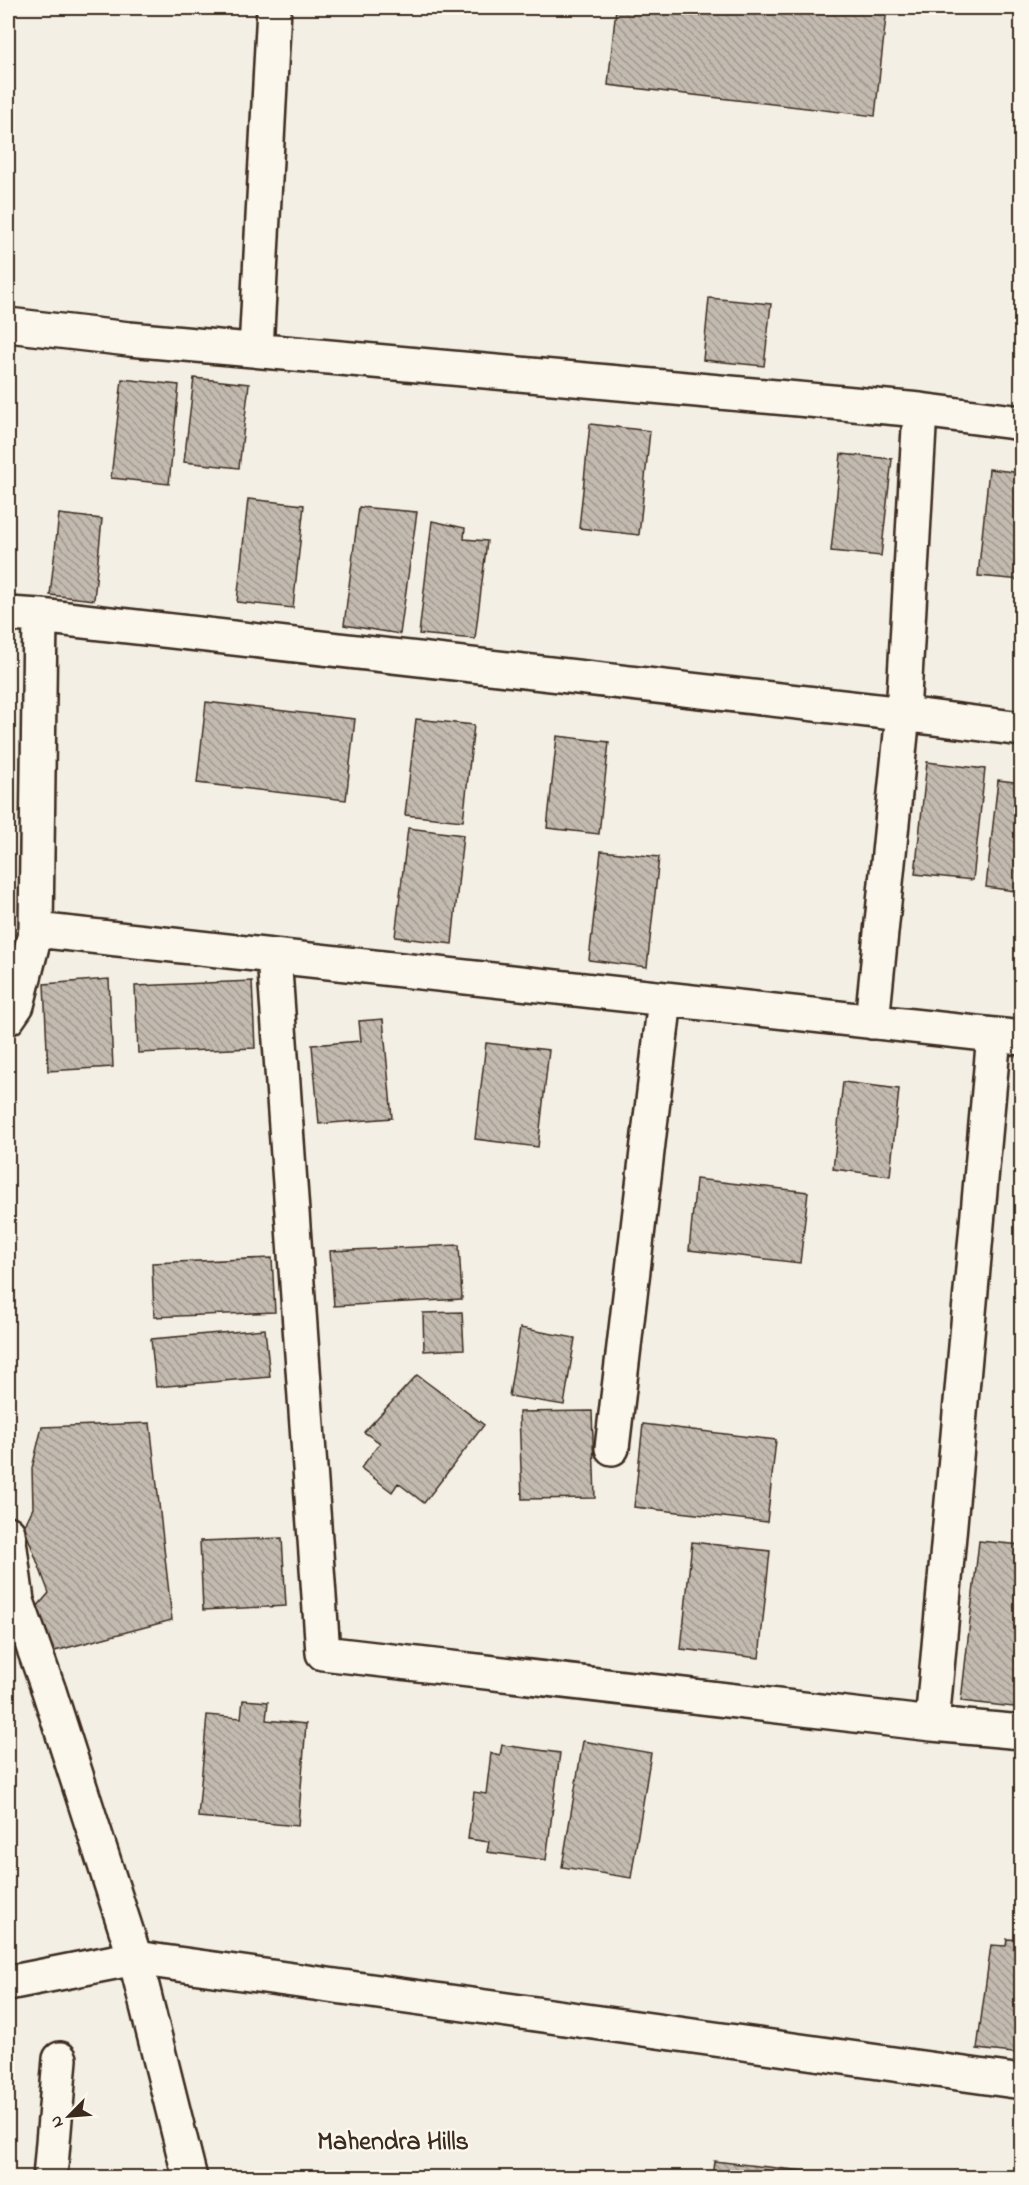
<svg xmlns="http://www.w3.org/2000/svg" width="1029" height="2185" font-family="'Indie Flower',sans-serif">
<defs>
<pattern id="building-back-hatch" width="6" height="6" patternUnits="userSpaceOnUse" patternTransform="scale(1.5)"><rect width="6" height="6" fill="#c3bbb0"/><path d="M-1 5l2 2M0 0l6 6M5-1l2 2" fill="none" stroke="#a0988f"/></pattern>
</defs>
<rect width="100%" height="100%" fill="#f3efe4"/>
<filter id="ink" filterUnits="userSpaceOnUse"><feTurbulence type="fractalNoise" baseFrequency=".0167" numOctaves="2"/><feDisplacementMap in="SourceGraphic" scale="12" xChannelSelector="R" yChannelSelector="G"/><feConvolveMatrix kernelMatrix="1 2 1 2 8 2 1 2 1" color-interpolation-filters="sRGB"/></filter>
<g filter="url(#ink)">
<path fill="url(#building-back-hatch)" stroke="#3b2a1e" stroke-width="1.5" d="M616 8H887L875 116 608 85Z
M709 298 771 304 764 366 703 360Z
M194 378 249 384 239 468 184 462Z
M122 379 179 385 169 484 111 478Z
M590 424 650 431 639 535 579 528Z
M841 454 892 459 881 556 831 551Z
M989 469 1022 473V580L978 576Z
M248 499 304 505 293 608 237 602Z
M359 507 417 512 400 634 344 625Z
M59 514 102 519 94 600 50 595Z
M432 521 465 528 464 539 487 541 475 639 419 634Z
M206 702 355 719 346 800 197 783Z
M416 719 474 725 463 821 405 815Z
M557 736 609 742 599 834 547 828Z
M927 762 985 769 973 880 915 874Z
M998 780 1022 783V892L986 887Z
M408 828 463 835 452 944 395 937Z
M601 851 659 857 647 967 589 960Z
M109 979 113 1067 48 1071 44 984Z
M252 981 255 1048 138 1053 135 986Z
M383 1019 392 1118 319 1124 312 1045 361 1041 359 1021Z
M486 1043 549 1050 538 1147 475 1139Z
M843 1082 899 1089 890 1176 833 1169Z
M696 1179 808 1192 800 1263 689 1250Z
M459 1245 462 1299 334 1306 330 1251Z
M272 1258 275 1312 154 1317 152 1263Z
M462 1312 464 1349 424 1351 423 1313Z
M520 1328 575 1338 564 1405 509 1396Z
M265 1329 270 1377 156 1387 151 1339Z
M417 1375 484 1425 424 1503 398 1483 392 1492 361 1468 380 1443 364 1432Z
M592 1411 595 1498 522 1499 519 1412Z
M150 1423 172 1620 51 1652 36 1608 49 1593 24 1527 33 1508 32 1468 42 1427Z
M643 1424 776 1440 767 1522 634 1507Z
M282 1538 286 1606 203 1610 200 1541Z
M979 1541 1022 1545V1708L961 1701Z
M692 1542 770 1551 759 1658 681 1649Z
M243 1700 268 1702 266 1720 306 1724 298 1826 198 1817 207 1715 241 1718Z
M583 1741 651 1753 631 1878 562 1867Z
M502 1745 560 1753 546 1860 487 1852 489 1842 468 1839 474 1792 486 1794 491 1753 500 1755Z
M1007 1939 1022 1940V2054L977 2049 991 1945 1006 1946Z
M714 2161 812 2172V2178H712Z
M1017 2164 1022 2165V2178H1013Z"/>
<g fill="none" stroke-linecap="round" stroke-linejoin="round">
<defs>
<path id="minor" d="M8 325 129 339 920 410 1022 423
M256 350 274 8
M8 614 40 616 36 930
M40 616 903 714 1022 729
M274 956 323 1653 932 1724
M8 1018 17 1005 36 930 1022 1038
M872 1022 903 714 920 410
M994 1035 932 1724 1022 1732
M612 1448 665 999
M8 1533 17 1601 49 1691 135 1958 190 2178
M8 1983 135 1958 1022 2082
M50 2178 60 2059"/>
</defs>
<use href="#minor" stroke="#3b2a1e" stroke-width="38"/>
<use href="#minor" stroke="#fbf7ec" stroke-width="33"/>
</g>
</g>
<g text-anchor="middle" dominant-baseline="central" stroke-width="5" stroke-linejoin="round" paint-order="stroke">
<g font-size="26" font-weight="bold" fill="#3b2a1e" stroke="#fbf7ec">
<text x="393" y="2143">Mahendra Hills</text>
</g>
</g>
<rect width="1029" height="2185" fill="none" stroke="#fbf7ec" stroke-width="30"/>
<rect x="15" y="15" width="999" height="2155" fill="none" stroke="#3b2a1e" stroke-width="2" filter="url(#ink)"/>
<g transform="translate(69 2116) rotate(245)" stroke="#fbf7ec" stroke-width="4.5" paint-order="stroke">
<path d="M0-4.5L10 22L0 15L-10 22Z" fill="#3b2a1e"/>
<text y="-9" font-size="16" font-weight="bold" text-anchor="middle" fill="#3b2a1e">N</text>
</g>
</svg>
